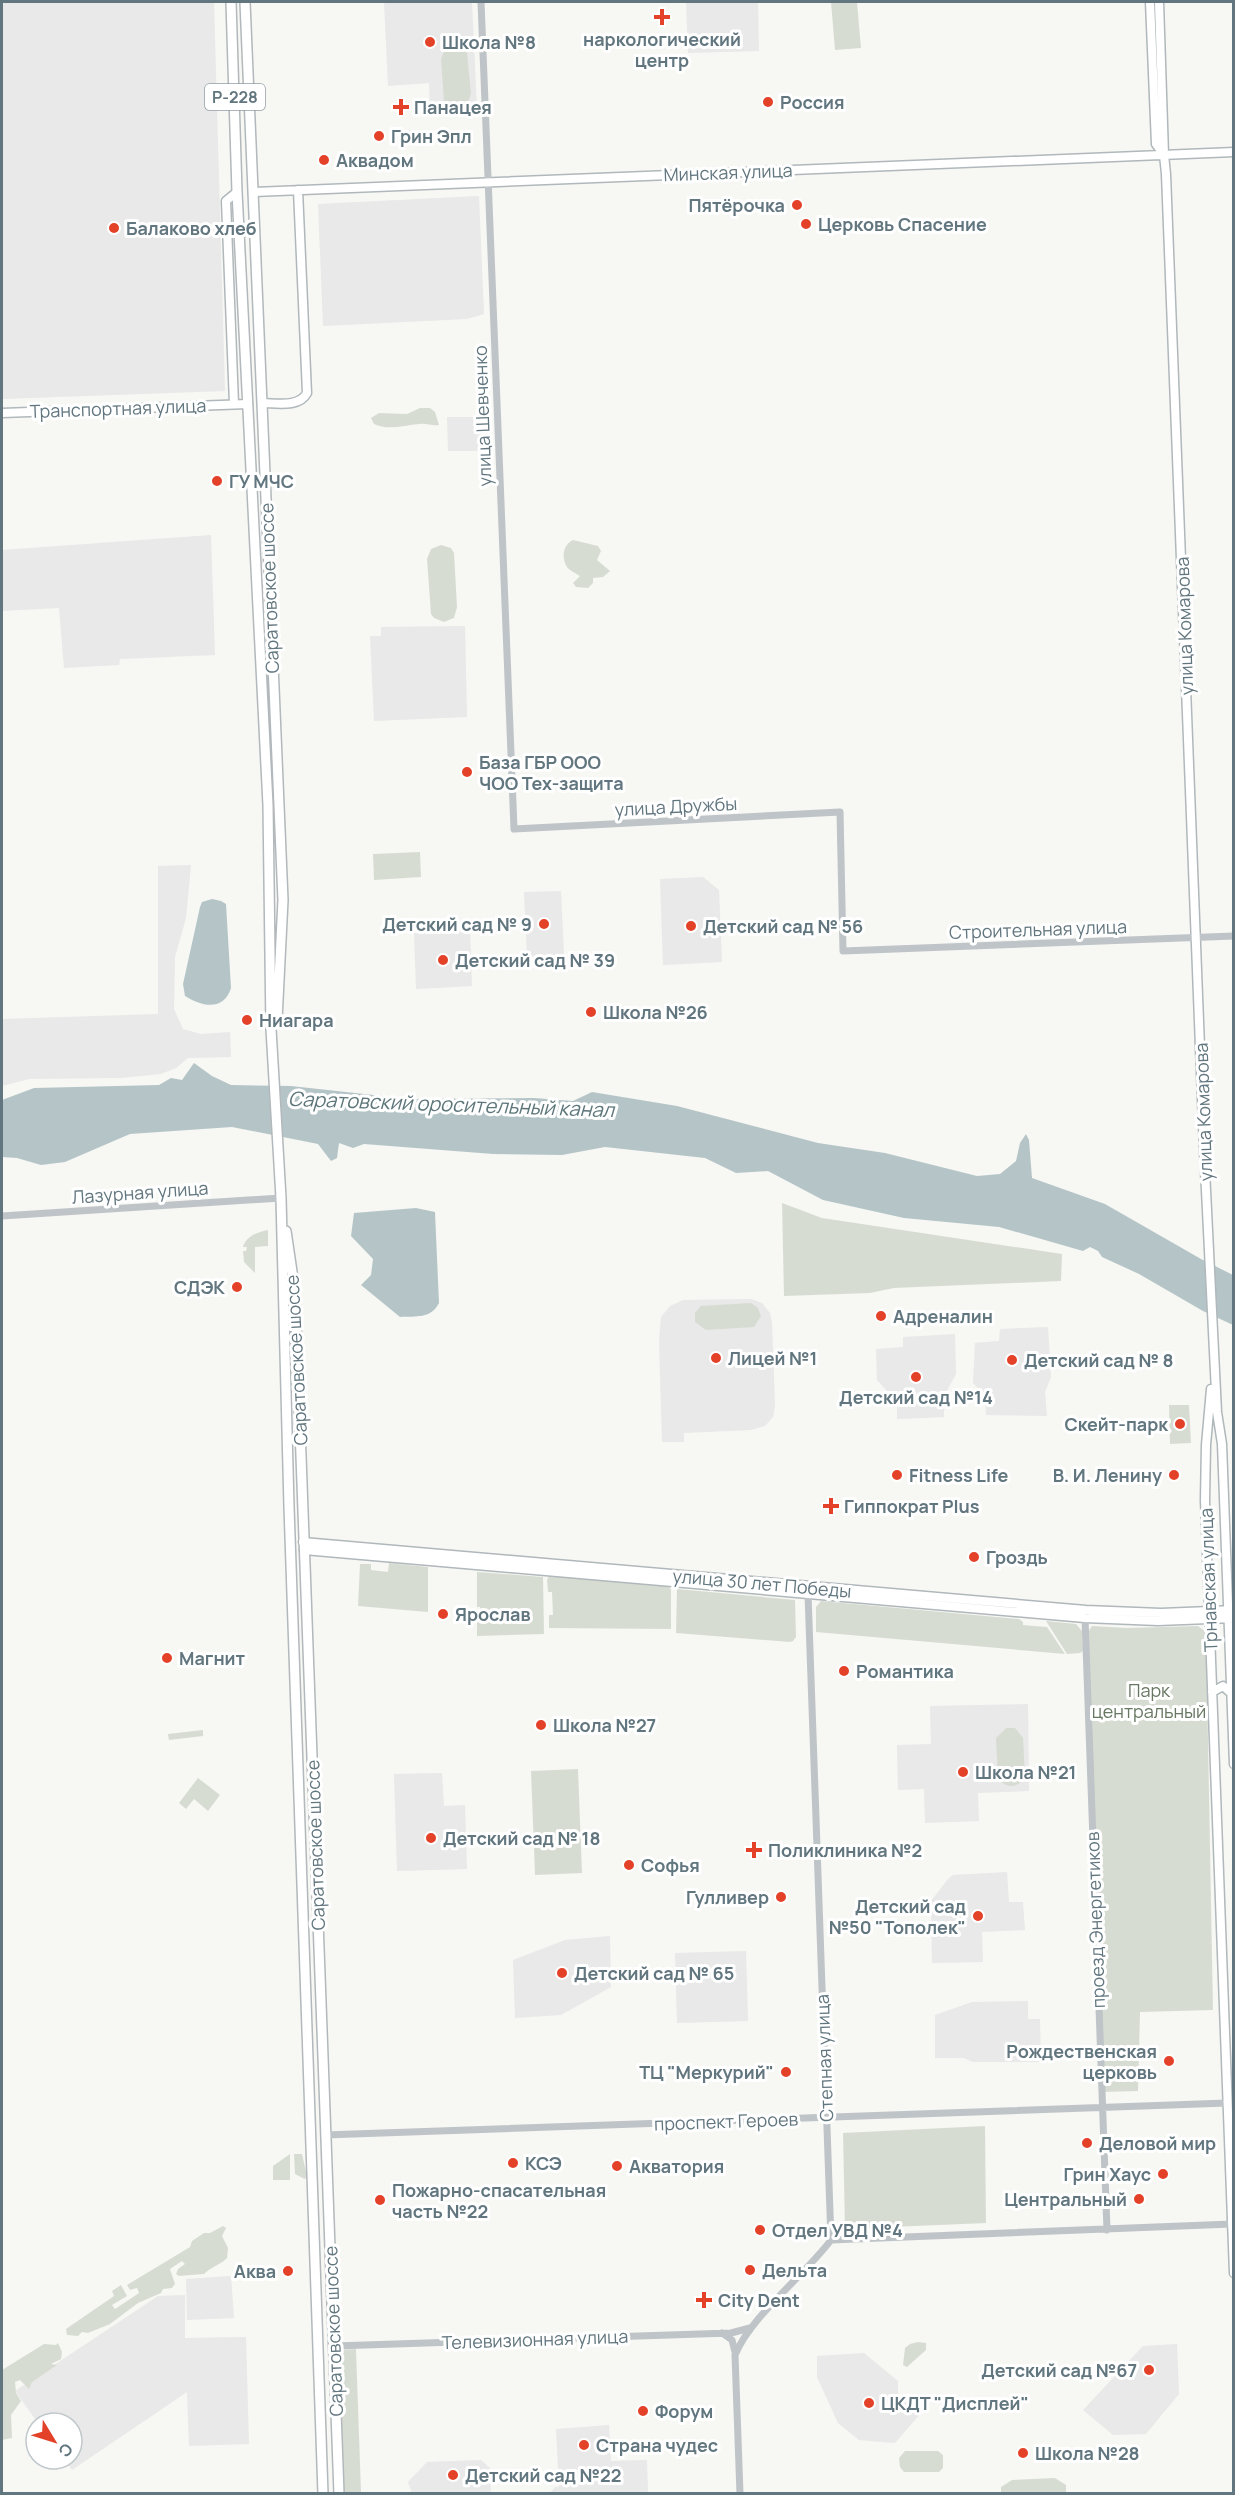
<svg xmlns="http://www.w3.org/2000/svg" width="1235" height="2495" font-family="Manrope,sans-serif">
<rect width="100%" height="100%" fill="#f7f7f4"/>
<path fill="#e8e9e8" d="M2 2H214L225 391 2 399Z
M384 2H472L477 109 430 112 429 83 388 86Z
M686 2H758L759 51 688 53Z
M479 196 484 314 467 319 323 326 318 204Z
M447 417H481L482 451H448Z
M211 535 215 655 120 659 119 665 64 668 59 608 2 611V550Z
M465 626 467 717 374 721 370 636H381V627Z
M191 865 186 918 175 957 174 1009 183 1029 201 1034 230 1032 231 1057 188 1058 176 1068 161 1074 121 1078 29 1079 2 1086V1019L158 1014V866Z
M703 877 719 890 722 962 663 965 660 879Z
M561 891 564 956 527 957 524 892Z
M470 931 472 986 416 989 414 933Z
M751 1299 762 1303 770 1313 772 1323 775 1405 773 1417 765 1426 751 1430 684 1433V1442H662L659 1341 661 1317 670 1306 683 1300Z
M1048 1327 1051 1377 1045 1392 1047 1416 986 1415 985 1396 973 1383 975 1343 999 1341 1000 1329Z
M955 1334 956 1374 944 1396V1417L897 1419V1402L877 1380 876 1349 903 1347V1337Z
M1028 1704 1029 1791 978 1793 979 1821 925 1823 924 1789 898 1790 897 1745 931 1744 930 1706Z
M442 1773 444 1806 465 1805 467 1869 397 1871 394 1774Z
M1007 1872 1009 1902H1023L1025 1930 982 1932 983 1962 932 1963 931 1901 948 1879 953 1875Z
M610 1936 611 1987 561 2015 515 2018 513 1960 565 1940Z
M746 1951 748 2021 677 2023 675 1953Z
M1028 2001V2019H1040L1041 2062H973L964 2058H935V2015L972 2002Z
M231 2276 234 2318 187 2320 186 2279Z
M185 2295V2338L246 2337 249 2444 189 2446 187 2392 72 2470 64 2459H72V2423H38L15 2391 158 2296Z
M1177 2344 1179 2394 1146 2434 1113 2435 1083 2410 1143 2346Z
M864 2353 898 2381V2393L921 2413 895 2443 859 2440 838 2423 817 2377V2356Z
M609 2425 611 2461 647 2460 648 2493H550L555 2487H559L556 2429Z
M481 2460 490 2468 491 2493H412L408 2482 427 2462Z"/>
<path fill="#d7dcd3" d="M831 2H857L861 48 835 50Z
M454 45 464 49 467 53 471 94 467 104 457 109 447 105 444 101 441 59 445 49Z
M420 408H430L435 412 439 425C432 426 426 423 419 424 405 425 388 431 374 424L371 418 379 413 407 414Z
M573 540 598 546 601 551 597 560 610 571 603 577 593 578V583L588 588 576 587 573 583 580 576C577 574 569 570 567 567 561 557 563 545 573 540Z
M441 545 451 548 454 553 457 607 454 618 444 622 434 618 431 614 427 559 431 549Z
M420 852 421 877 374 880 373 854Z
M782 1203 822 1218 1062 1254 1061 1281 894 1288 870 1293 784 1296Z
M268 1230V1246L255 1247V1273L244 1262 243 1251H246L247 1247H243C246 1236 258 1232 268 1230Z
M751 1303 758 1308 761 1316 754 1327 706 1330 695 1322V1313L701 1306Z
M1169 1405H1189L1191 1443 1170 1444Z
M389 1563 428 1567V1612L358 1606 360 1564H371V1570L388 1572Z
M477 1572 543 1577 544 1634 477 1636V1619L481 1618 480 1607H477Z
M550 1574 668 1585 671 1590V1629L549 1628V1615H553L552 1592H548L547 1580Z
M677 1589 795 1600 796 1637 793 1641 790 1642 676 1633Z
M821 1601 1019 1619 1023 1622V1625L1047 1627 1065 1654 816 1632V1607Z
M1046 1621 1076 1624 1082 1631 1083 1651 1080 1653 1067 1654Z
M1092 1626 1127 1628 1198 1626 1206 1632 1213 2010 1140 2012 1138 2091 1103 2092 1088 1632Z
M1006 1728H1015L1023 1738 1025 1777C1018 1788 1007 1789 998 1779L996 1738Z
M203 1730V1736L169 1740 168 1734Z
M578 1769 582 1873 535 1875 531 1771Z
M198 1778 220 1795 208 1811 194 1799 186 1809 179 1803Z
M985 2126 986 2223 845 2229 843 2133Z
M290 2154V2180H273V2166Z
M294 2154H302L307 2176 305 2179 295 2174Z
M223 2226 226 2228 222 2236 228 2248 227 2258C220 2265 211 2267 204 2274L179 2276 176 2274 178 2269 185 2264 182 2261 170 2269 175 2284 172 2288 163 2289 161 2293 138 2303 110 2324 88 2333 82 2332 78 2336 67 2335 66 2329 114 2296 112 2291 121 2285 127 2296 112 2305 115 2309 139 2293 137 2288 130 2290 127 2285 190 2247 192 2241 204 2233H210Z
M918 2342 926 2343V2350L907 2367 903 2365 905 2348 910 2344Z
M58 2343 62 2352 61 2359 51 2364 57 2365 32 2382 29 2389 20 2380 15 2382 16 2393 21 2401 11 2415 12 2438 2 2440V2370L44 2344 56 2345Z
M356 2349 361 2492 344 2493 338 2350Z
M905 2451H938L943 2455V2468L939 2472H904L900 2467 899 2458Z
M1055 2478 1066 2485V2493H1001V2487L1012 2480Z"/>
<path fill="#b5c5c7" d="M212 899 221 901 226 904 231 988C224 1011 202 1007 185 996L183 984 200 907 202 902Z
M194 1063 212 1076 231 1085 291 1086 410 1099 534 1098 573 1101 592 1092 677 1106 818 1143 885 1153 977 1176 1000 1174 1016 1161 1020 1143 1026 1134 1029 1140 1032 1178 1105 1204 1201 1259 1233 1275V1325L1203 1311 1139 1274 1102 1257 1098 1251 1090 1247 1083 1251 999 1227 904 1218 823 1200 768 1171 736 1173 705 1158 605 1147 562 1155 493 1154 364 1144 353 1148 339 1143 337 1158 331 1161 318 1144 232 1127 130 1134 65 1162 41 1165 17 1158 2 1157V1100L34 1088 159 1085 171 1078 182 1080Z
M416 1208 435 1212 439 1303C431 1319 416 1316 400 1317L361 1285 371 1275 373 1259 351 1236 354 1213Z"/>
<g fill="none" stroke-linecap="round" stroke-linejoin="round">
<defs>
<path id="secondary" d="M1150 2 1156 144 1164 155 1166 174 1204 1150 1217 1412 1222 1444 1234 1764
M1159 2 1164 155
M253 192 1234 152
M262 403C276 403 299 408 307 393L298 190
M234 404 226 201 237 192
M2 413 248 404
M1211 1389 1206 1445 1205 1500 1234 2273
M303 1542 1086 1610 1161 1613 1234 1610
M304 1550 1085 1618 1158 1621 1234 1618
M1212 1692 1223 1686 1231 1693"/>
<path id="primary" d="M231 2 237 192 268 805 271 1029 281 1198 289 1507 323 2494
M245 2 283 900 277 1020
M286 1231 295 1292 339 2494"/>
</defs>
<use href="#secondary" stroke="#b0b8bb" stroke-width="11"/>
<use href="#primary" stroke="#b2b8bb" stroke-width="12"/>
<path stroke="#bec4c7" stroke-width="7" d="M481 2 514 829 840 812 843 951 1234 936
M2 1216 281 1198
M1085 1618 1107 2230
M325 2135 1227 2103
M831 2240 1232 2224
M722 2333 732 2340 735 2352
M334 2346 731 2333 750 2328
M740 2494 735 2355C751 2316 804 2276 831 2240L808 1594"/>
<use href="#secondary" stroke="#fff" stroke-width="8"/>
<use href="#primary" stroke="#fff" stroke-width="9"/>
</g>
<g fill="#e34128" stroke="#fff" stroke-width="2">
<path d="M659 8h6v6h6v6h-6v6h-6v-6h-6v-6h6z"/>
<circle cx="430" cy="42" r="6"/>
<circle cx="768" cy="102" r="6"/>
<path d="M398 98h6v6h6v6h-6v6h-6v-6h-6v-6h6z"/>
<circle cx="379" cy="136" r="6"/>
<circle cx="324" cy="160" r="6"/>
<circle cx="797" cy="205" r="6"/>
<circle cx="806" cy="224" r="6"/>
<circle cx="114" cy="228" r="6"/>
<circle cx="217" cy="481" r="6"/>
<circle cx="467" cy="772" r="6"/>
<circle cx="544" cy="924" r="6"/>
<circle cx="691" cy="926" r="6"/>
<circle cx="443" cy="960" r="6"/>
<circle cx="591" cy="1012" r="6"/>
<circle cx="247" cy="1020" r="6"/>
<circle cx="237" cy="1287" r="6"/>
<circle cx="881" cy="1316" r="6"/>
<circle cx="716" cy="1358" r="6"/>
<circle cx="1012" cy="1360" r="6"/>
<circle cx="916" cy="1377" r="6"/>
<circle cx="1180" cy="1424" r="6"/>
<circle cx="897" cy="1475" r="6"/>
<circle cx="1174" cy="1475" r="6"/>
<path d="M828 1497h6v6h6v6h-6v6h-6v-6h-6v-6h6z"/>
<circle cx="974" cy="1557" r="6"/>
<circle cx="443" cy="1614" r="6"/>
<circle cx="167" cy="1658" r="6"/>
<circle cx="844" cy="1671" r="6"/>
<circle cx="541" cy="1725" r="6"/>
<circle cx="963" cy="1772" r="6"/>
<circle cx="431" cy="1838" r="6"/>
<path d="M751 1841h6v6h6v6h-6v6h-6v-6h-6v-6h6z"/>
<circle cx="629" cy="1865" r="6"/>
<circle cx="781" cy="1897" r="6"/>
<circle cx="978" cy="1916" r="6"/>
<circle cx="562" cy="1973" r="6"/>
<circle cx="1169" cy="2061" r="6"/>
<circle cx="786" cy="2072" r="6"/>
<circle cx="1087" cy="2143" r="6"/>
<circle cx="513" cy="2163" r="6"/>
<circle cx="617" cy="2166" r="6"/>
<circle cx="1163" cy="2174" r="6"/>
<circle cx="1139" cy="2199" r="6"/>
<circle cx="380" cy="2200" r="6"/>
<circle cx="760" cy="2230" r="6"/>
<circle cx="750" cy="2270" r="6"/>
<circle cx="288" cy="2271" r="6"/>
<path d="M701 2291h6v6h6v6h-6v6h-6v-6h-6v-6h6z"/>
<circle cx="1149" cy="2370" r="6"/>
<circle cx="869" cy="2403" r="6"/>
<circle cx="643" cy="2411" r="6"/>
<circle cx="584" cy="2445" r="6"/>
<circle cx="1023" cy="2453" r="6"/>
<circle cx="453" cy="2475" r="6"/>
</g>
<g text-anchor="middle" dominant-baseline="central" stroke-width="6" stroke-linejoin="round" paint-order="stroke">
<rect fill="#fff" stroke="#919fa5" stroke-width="1.5" x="205" y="84" width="60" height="26" rx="4.5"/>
<g font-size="16" font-weight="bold" fill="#62767f">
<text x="235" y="97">Р-228</text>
</g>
<g font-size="18" font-weight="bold" fill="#62767f" stroke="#fff" text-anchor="start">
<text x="662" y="39" text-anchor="middle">наркологический<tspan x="662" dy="21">центр</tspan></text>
<text x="442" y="42">Школа №8</text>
<text x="780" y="102">Россия</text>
<text x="414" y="107">Панацея</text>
<text x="391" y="136">Грин Эпл</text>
<text x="336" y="160">Аквадом</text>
<text x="785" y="205" text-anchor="end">Пятёрочка</text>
<text x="818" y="224">Церковь Спасение</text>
<text x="126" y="228">Балаково хлеб</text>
<text x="229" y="481">ГУ МЧС</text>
<text x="479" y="762">База ГБР ООО<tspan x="479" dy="21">ЧОО Тех-защита</tspan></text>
<text x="532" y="924" text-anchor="end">Детский сад № 9</text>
<text x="703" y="926">Детский сад № 56</text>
<text x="455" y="960">Детский сад № 39</text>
<text x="603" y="1012">Школа №26</text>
<text x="259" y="1020">Ниагара</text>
<text x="225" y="1287" text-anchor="end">СДЭК</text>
<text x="893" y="1316">Адреналин</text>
<text x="728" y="1358">Лицей №1</text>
<text x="1024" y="1360">Детский сад № 8</text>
<text x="916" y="1397" text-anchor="middle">Детский сад №14</text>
<text x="1168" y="1424" text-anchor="end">Скейт-парк</text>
<text x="909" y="1475">Fitness Life</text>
<text x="1162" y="1475" text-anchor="end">В. И. Ленину</text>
<text x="844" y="1506">Гиппократ Plus</text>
<text x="986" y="1557">Гроздь</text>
<text x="455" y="1614">Ярослав</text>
<text x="179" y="1658">Магнит</text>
<text x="856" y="1671">Романтика</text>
<text x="553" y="1725">Школа №27</text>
<text x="975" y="1772">Школа №21</text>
<text x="443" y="1838">Детский сад № 18</text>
<text x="768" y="1850">Поликлиника №2</text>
<text x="641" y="1865">Софья</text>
<text x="769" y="1897" text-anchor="end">Гулливер</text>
<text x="966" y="1906" text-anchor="end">Детский сад<tspan x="966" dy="21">№50 "Тополек"</tspan></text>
<text x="574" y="1973">Детский сад № 65</text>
<text x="1157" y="2051" text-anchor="end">Рождественская<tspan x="1157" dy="21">церковь</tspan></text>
<text x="774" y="2072" text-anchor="end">ТЦ "Меркурий"</text>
<text x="1099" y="2143">Деловой мир</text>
<text x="525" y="2163">КСЭ</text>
<text x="629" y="2166">Акватория</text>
<text x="1151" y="2174" text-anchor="end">Грин Хаус</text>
<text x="392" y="2190">Пожарно-спасательная<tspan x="392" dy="21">часть №22</tspan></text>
<text x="1127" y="2199" text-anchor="end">Центральный</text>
<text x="772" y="2230">Отдел УВД №4</text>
<text x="762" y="2270">Дельта</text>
<text x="276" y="2271" text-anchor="end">Аква</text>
<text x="718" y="2300">City Dent</text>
<text x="1137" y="2370" text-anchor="end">Детский сад №67</text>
<text x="881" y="2403">ЦКДТ "Дисплей"</text>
<text x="655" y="2411">Форум</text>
<text x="596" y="2445">Страна чудес</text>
<text x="1035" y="2453">Школа №28</text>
<text x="465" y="2475">Детский сад №22</text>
</g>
<g font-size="18" fill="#62767f" stroke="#fff">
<text transform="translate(728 172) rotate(-2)">Минская улица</text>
<text transform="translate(118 408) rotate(-2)">Транспортная улица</text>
<text transform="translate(482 416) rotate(-92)">улица Шевченко</text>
<text transform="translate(269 588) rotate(-92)">Саратовское шоссе</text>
<text transform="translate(1184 626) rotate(-92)">улица Комарова</text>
<text transform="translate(676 806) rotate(-3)">улица Дружбы</text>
<text transform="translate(1038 929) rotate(-2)">Строительная улица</text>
<text transform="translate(1203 1112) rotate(-92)">улица Комарова</text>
<text transform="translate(140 1192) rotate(-4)">Лазурная улица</text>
<text transform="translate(296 1360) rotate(-93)">Саратовское шоссе</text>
<text transform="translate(1208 1580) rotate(-92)">Трнавская улица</text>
<text transform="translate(762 1583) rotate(5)">улица 30 лет Победы</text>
<text transform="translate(315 1845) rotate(-92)">Саратовское шоссе</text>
<text transform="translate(1095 1920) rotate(-92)">проезд Энергетиков</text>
<text transform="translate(824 2058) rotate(-92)">Степная улица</text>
<text transform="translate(726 2121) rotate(-2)">проспект Героев</text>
<text transform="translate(333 2331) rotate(-92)">Саратовское шоссе</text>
<text transform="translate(535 2339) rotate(-2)">Телевизионная улица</text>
</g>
<g font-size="18" fill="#677761" stroke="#fff">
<text x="1149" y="1690">Парк<tspan x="1149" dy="21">центральный</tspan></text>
</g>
<g font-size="20" font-style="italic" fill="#5d767a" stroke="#fff">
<text transform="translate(451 1104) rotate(2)">Саратовский оросительный канал</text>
</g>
</g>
<rect width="1235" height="2495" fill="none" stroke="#62767f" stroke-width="6"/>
<g transform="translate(54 2441) rotate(128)"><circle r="28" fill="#ffffff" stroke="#c0c8cc" stroke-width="1.5"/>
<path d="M0-4.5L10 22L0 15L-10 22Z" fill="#e34128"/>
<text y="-9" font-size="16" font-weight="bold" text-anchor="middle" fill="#62767f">С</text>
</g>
</svg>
